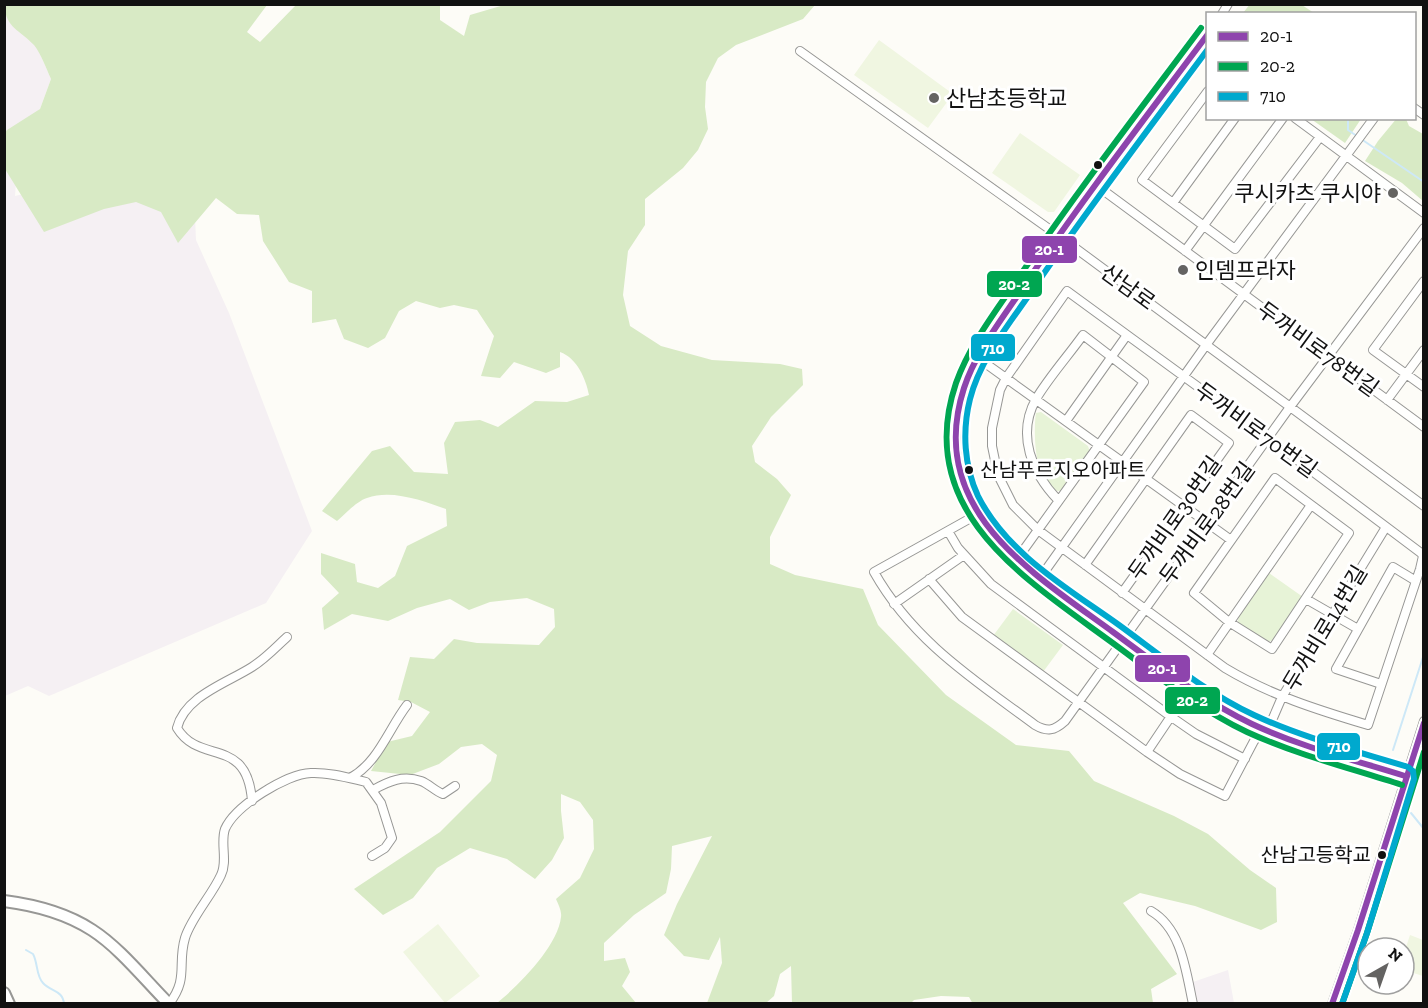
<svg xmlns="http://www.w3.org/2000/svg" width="1428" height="1008" font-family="'Zilla Slab','Noto Sans KR',serif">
<rect width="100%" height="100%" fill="#fdfcf7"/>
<path fill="#f5f0f3" d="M18 4 51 79 40 109 19 139 15 196 55 186 139 179 194 193 196 240 229 313 312 531 266 603 49 696 28 686 5 696 4 5Z
M1228 970 1234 1003H1195L1190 983Z"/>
<path fill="#e7f3d7" d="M1041 412 1088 446 1090 452 1061 491C1034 492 1033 431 1036 413Z
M1269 573 1303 597 1276 640 1264 642 1237 626 1239 615Z
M1013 609 1063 645 1043 672 993 636Z"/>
<path fill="#d8eac5" d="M5 4 267 5 247 32 260 42 296 5H440V20L464 36 470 15 504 5H815L803 19 736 45 718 58 706 82 705 107 708 129 698 150 683 168 645 199V225L628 251 623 295 630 326 661 346 712 360 780 364 802 369 803 385 771 417 752 446 755 462 777 479 791 495 770 537V564L795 575 863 589 878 625 946 695 1016 745 1069 751 1094 781 1174 816 1208 834 1250 870 1276 888 1277 922 1261 930 1195 906 1140 893 1123 903 1177 974 1151 989 1153 1003 973 1004 969 997 941 996 914 1000 911 1003H792L791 966 780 974 774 996 766 1003H707L722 963 720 937 709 960 684 956 664 935 677 904 712 836 672 846 671 869 666 893 634 915 604 943V961L625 958 630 972 622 986 636 1003H497C519 985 558 946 561 917 562 911 558 904 556 899L580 878 594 849 593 820 580 802 561 794V811L564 838 552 860 535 879 507 859 470 848 437 868 413 898 383 915 354 889 440 832 491 781 497 755 482 744 461 747 439 764 410 775 371 771 387 742 412 736 430 712 411 702 398 700 410 657 434 659 454 639 477 643 539 645 555 627 554 609 527 598 490 602 469 610 450 599 417 608 388 621 352 614 324 630 322 608 339 593 321 574V553L355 564 357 582 378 588 395 576 407 546 447 526 446 509C423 501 392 489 367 498 357 501 345 514 337 521L322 511 372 451 390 446 414 472 448 474 444 443 455 422 480 420 498 427 535 401 567 402 589 395C586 379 577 358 560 352V367L546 373 514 362 500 378 481 376 494 336 477 310 454 305 440 308 416 301 399 311 385 338 368 348 344 339 336 319 312 323V291L289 282 263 241 259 215 237 214 216 198 178 243 161 212 136 202 104 209 44 232 5 169 4 134 7 130 40 109 51 79C46 68 41 54 34 45 20 30 4 27 5 4Z
M1250 4 1302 5 1314 13H1243Z
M1397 118 1406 119 1409 126 1423 134V201L1402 183 1365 161 1378 141Z
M1311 119 1361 118V119L1345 143Z"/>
<path fill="#f0f6e1" d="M879 40 953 94 928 128 854 75Z
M1020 133 1080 175 1054 212H1048L992 173Z
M438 924 480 976 445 1003 403 952Z
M1410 935 1423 940V976L1404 970V953Z"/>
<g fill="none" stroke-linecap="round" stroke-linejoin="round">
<path stroke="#cde8f7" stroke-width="2" d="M1348 118V130L1424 182
M1393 750 1424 654
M1411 813 1424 829
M26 950 33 954C38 963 36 976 43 983 51 992 63 990 64 1004"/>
<defs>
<path id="minor" d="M1222 14 1228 4
M1208 33C1161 97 1115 161 1068 224 1046 253 1026 283 1006 313 989 339 968 367 961 398 951 436 956 479 977 512 1008 563 1063 594 1109 629 1156 663 1200 700 1252 724 1301 747 1355 760 1405 776
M1197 47 1208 54
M800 51 1059 236 1424 506
M1208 91 1142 180 1235 249 1320 137
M1414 108 1424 115
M1295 118 1424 213
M1096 185 1424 427
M1173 203 1235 118
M1185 251 1283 118
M1424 281 1373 350 1424 387
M1067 291 1268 438 1421 553 1423 556 1420 569 1368 725C1318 710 1270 695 1225 668L1038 530 1013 505 998 475 992 446V428L1000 390 1006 378Z
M978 358 1231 540
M1387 400 1424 350
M1066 421 1127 335
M1275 478 1349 533 1272 649 1229 622 1194 593Z
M978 514 874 572C913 641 973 679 1035 725 1047 732 1054 731 1065 721L1290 407 1424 228
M948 531 958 548 991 584 1170 716 1196 734 1245 759
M1025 548 1144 382 1083 335C1068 356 1049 377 1036 399 1016 435 1032 473 1058 500
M1085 565 1191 415 1229 443 1122 593
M1040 578 1206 345 1374 118
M929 579 962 617 1147 752
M1306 599 1358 629
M894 604 964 555
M1207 655 1311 505
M1381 684 1336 669 1393 567 1416 581
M1190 688 1147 752 1180 774 1225 796 1254 741 1273 718 1282 697 1386 527
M350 778C378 763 388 730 407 705
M373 790C389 781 403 775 421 781 429 784 435 791 443 794L455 786
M252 801C247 735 200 766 177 728 185 696 227 683 252 667 265 659 276 647 287 637
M1151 911C1182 929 1186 972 1193 1004
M169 1004C189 978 177 965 185 938 191 918 212 895 221 875 228 861 220 843 225 829 235 806 286 774 311 773 329 772 349 778 366 782L381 803 392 838 385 848 372 856
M1332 1004 1358 930 1424 721"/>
<path id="tertiary" d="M4 901C35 905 66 913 92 930 120 948 145 980 169 1004
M4 993 9 1004"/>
</defs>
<use href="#minor" stroke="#979795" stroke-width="10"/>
<use href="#tertiary" stroke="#979795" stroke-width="14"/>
<use href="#minor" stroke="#fffffe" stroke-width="8"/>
<use href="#tertiary" stroke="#fffffe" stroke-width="10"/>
<defs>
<path id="bus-1" d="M1208 34C1146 117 1082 200 1024 286 1003 318 976 351 964 388 925 509 1031 572 1113 632 1158 665 1202 700 1252 724 1301 747 1354 760 1405 776
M1332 1004 1358 930 1424 723"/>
<path id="bus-2" d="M1201 28C1139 111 1075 194 1017 280 995 312 969 346 956 383 913 510 1024 578 1110 641 1155 674 1197 708 1247 732 1297 755 1350 768 1402 785
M1342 1004 1367 933 1424 752"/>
<path id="bus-3" d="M1208 49C1148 130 1086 211 1029 295 1007 327 980 360 970 399 962 431 964 466 978 496 1007 554 1069 589 1119 625 1163 657 1205 692 1254 715 1303 738 1356 751 1408 767L1413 771 1414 779 1367 933 1342 1004"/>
</defs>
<use href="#bus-1" stroke="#fff" stroke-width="10"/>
<use href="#bus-2" stroke="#fff" stroke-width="10"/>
<use href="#bus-3" stroke="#fff" stroke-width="10"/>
<use href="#bus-1" stroke="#8e44ad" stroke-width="6"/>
<use href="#bus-2" stroke="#00a651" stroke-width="6"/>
<use href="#bus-3" stroke="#00a9ce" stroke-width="6"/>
</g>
<g fill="#646362" stroke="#fff" stroke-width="2">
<circle cx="934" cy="98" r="6"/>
<circle cx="1393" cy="193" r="6"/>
<circle cx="1183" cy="270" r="6"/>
</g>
<g fill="#111" stroke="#fff" stroke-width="2">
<circle cx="1098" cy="165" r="5"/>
<circle cx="969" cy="470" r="5"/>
<circle cx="1382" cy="855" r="5"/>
</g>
<g text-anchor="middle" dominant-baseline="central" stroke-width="6" stroke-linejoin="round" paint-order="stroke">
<g font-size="20" fill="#111" stroke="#fff" text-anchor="start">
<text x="980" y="470">산남푸르지오아파트</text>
<text x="1371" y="855" text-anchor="end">산남고등학교</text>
</g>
<g font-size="22" fill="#111" stroke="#fff" text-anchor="start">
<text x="946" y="98">산남초등학교</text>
<text x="1381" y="193" text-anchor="end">쿠시카츠 쿠시야</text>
<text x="1195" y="270">인뎀프라자</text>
</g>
<g font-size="22" fill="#111" stroke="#fff">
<text transform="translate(1128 287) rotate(36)">산남로</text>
<text transform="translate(1318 349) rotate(36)">두꺼비로78번길</text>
<text transform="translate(1256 430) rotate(36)">두꺼비로70번길</text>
<text transform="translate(1175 518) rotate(-55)">두꺼비로30번길</text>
<text transform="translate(1207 523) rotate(-54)">두꺼비로28번길</text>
<text transform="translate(1325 628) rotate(-59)">두꺼비로14번길</text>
</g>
</g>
<g stroke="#fff" stroke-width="2">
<rect x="1021" y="235" width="57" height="29" rx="6" fill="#8e44ad"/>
<rect x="986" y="270" width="57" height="28" rx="6" fill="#00a651"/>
<rect x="970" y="333" width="46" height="29" rx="6" fill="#00a9ce"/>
<rect x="1134" y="654" width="57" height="29" rx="6" fill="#8e44ad"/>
<rect x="1164" y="686" width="57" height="29" rx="6" fill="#00a651"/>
<rect x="1316" y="732" width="45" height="29" rx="6" fill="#00a9ce"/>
</g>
<g font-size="16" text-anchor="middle" font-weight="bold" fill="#fff">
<text x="1049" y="255">20-1</text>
<text x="1014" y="290">20-2</text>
<text x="993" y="354">710</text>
<text x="1162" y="674">20-1</text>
<text x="1192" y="706">20-2</text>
<text x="1339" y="752">710</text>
</g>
<rect width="1428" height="1008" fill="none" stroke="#111111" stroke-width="12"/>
<rect x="1206" y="12" width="210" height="108" fill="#ffffff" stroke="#a0a0a0" stroke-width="1.5"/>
<rect x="1218" y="32" width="30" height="9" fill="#8e44ad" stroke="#a0a0a0" stroke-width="1.5"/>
<text x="1260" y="42" font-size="18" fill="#111111">20-1</text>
<rect x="1218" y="62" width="30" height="9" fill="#00a651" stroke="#a0a0a0" stroke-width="1.5"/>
<text x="1260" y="72" font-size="18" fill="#111111">20-2</text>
<rect x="1218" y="92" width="30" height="9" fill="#00a9ce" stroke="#a0a0a0" stroke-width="1.5"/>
<text x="1260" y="102" font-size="18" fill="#111111">710</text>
<g transform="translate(1386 966) rotate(40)"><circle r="28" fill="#ffffff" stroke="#a0a0a0" stroke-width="1.5"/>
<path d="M0-4.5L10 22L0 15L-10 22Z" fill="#646362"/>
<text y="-9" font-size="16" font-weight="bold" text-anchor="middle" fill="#111111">N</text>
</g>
</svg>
